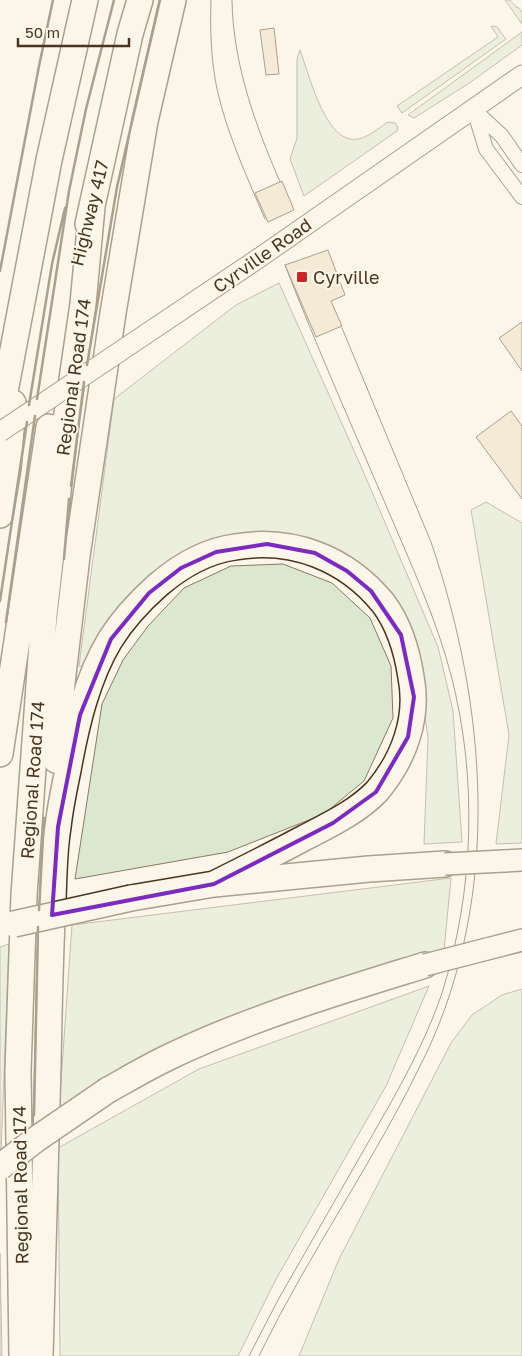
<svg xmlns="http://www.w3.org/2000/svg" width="522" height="1356" font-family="'Golos Text',sans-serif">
<rect width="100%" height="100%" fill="#fbf6e9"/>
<path fill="#dce7d0" stroke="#887966" d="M505 0H510L516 7 519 8 522 12V24Z
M491 26 497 27 506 39 402 113 397 106 498 37Z
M522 32V45L468 84 414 118 408 115Z
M300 50C308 72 324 135 350 139 363 142 377 129 388 122L395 123 398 127 397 131 304 196 290 159 297 138V59Z
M279 283 363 471 438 647 453 711 462 842 424 844 428 738 416 652 362 568 338 550 312 541 281 533H257L208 545 87 668 79 666 114 399 236 305Z
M486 502 522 523V843L496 844 509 735 471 510Z
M283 564 332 583 370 618 391 666 393 718 364 781 324 814 228 852 75 879 102 704 123 660 148 626 184 588 231 566Z
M451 878 444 950 273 1003 123 1066 59 1110 72 925Z
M9 944 1 1154 0 1155V947Z
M429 986 386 1086 275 1281 238 1356H60L58 1148 199 1069Z
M522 989V1356H299L339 1259 451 1043 472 1015 502 995Z
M0 1253 2 1356H0Z"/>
<path fill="#ecdcbc" stroke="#4a3520" d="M274 28 279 74 266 75 260 30Z
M282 181 294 210 268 222 255 193Z
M328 250 345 295 331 301 342 326 316 337 285 265Z
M522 322V371L499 338Z
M511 411 522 426V499L476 437Z"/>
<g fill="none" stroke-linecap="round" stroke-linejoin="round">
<defs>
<path id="minor" d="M474 110 486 149 522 197
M476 112 502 136 522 165"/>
<path id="secondary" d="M315 219 522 75
M146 334 259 258"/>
<path id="primary" d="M504 861 522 860
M487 949 522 940"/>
<path id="motorway" d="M88 224 130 34 140 0
M0 418 49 160 85 0
M0 515 8 468 13 403
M0 754 49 427
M56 760 62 683 77 556 113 313 145 121 173 0
M131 898 214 884 369 869 445 864
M108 1090C128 1079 148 1067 169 1057 250 1018 338 992 425 965
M22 1356 18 1071 24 895 44 615 66 420 83 304 92 207
M40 1356C43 1259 45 1163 48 1066 49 1011 50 955 53 899 54 875 54 851 58 827 60 808 64 789 68 770 76 726 87 678 110 640 123 619 140 601 158 585 179 567 206 551 235 547 292 537 346 558 383 603 399 624 407 651 411 677 419 718 404 759 377 791 357 812 329 825 304 838 274 854 244 869 214 884"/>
</defs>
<use href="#minor" stroke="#4a3520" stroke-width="16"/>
<use href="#secondary" stroke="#4a3520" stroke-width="21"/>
<use href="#primary" stroke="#4a3520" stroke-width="24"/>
<use href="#motorway" stroke="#4a3520" stroke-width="28"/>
<use href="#minor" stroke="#fbf6e9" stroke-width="14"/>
<use href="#secondary" stroke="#fbf6e9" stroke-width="19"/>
<use href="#primary" stroke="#fbf6e9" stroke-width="21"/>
<use href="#motorway" stroke="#fbf6e9" stroke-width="25"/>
<path stroke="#4a3520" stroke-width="1" d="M211 0C210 30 211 60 217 89 227 134 247 177 265 219
M232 0C233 64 255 124 280 182
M249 1356 278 1300 389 1106C409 1070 429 1032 442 993 474 891 478 779 451 675 437 621 413 569 391 517 355 433 318 350 285 265
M259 1356C309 1252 377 1158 426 1054 502 893 487 706 431 542L342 328"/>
<defs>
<path id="secondary-bridge" d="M259 258 315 219
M0 432 146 334"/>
<path id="primary-bridge" d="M445 864 504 861
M425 965 487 949"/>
<path id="motorway-bridge" d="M14 924 131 898
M0 1167 35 1140 108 1090"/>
</defs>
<use href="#secondary-bridge" stroke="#4a3520" stroke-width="21" stroke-linecap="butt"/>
<use href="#primary-bridge" stroke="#4a3520" stroke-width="24" stroke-linecap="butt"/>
<use href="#motorway-bridge" stroke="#4a3520" stroke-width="28" stroke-linecap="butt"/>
<use href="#secondary-bridge" stroke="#fbf6e9" stroke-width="19"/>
<use href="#primary-bridge" stroke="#fbf6e9" stroke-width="21"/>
<use href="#motorway-bridge" stroke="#fbf6e9" stroke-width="25"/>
<path stroke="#4a3520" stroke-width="2.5" d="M0 271 39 66 53 0
M87 365 117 187 160 0
M37 399 69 191 86 109 114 0
M29 405 52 264 65 208
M71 486 84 382
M64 559 69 499
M0 601 27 422
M6 622 35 416
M39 910 44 818
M34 1115 38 927"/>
</g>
<path d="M0 0H522V1356H0ZM267 544 315 553 347 571 371 591 401 635 414 697 408 737 376 792 333 823 214 884 52 915 58 827 80 715 111 639 149 593 181 568 216 552Z" fill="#fbf6e9" fill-opacity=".55" fill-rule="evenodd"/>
<path fill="none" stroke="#7b2cbf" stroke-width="4" stroke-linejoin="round" d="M267 544 315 553 347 571 371 591 401 635 414 697 408 737 376 792 333 823 214 884 52 915 58 827 80 715 111 639 149 593 181 568 216 552Z"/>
<rect fill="#c62828" stroke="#fbf6e9" stroke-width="2" x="296" y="271" width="12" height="12" rx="2.5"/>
<g text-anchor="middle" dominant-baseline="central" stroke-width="4" stroke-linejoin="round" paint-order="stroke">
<g font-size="18" fill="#4a3520" stroke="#fbf6e9">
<text transform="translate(89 213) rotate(-76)">Highway 417</text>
<text transform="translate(262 255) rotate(-35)">Cyrville Road</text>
<text transform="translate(73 377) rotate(-82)">Regional Road 174</text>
<text transform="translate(32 780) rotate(-86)">Regional Road 174</text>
<text transform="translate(20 1185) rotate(-91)">Regional Road 174</text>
</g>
<g font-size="18" fill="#4a3520" stroke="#fbf6e9" text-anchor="start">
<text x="313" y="277">Cyrville</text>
</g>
</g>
<path d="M18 38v8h111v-8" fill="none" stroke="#4a3520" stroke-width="2.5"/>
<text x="25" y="38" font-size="15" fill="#4a3520" stroke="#fbf6e9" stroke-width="4" paint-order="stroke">50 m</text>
</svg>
